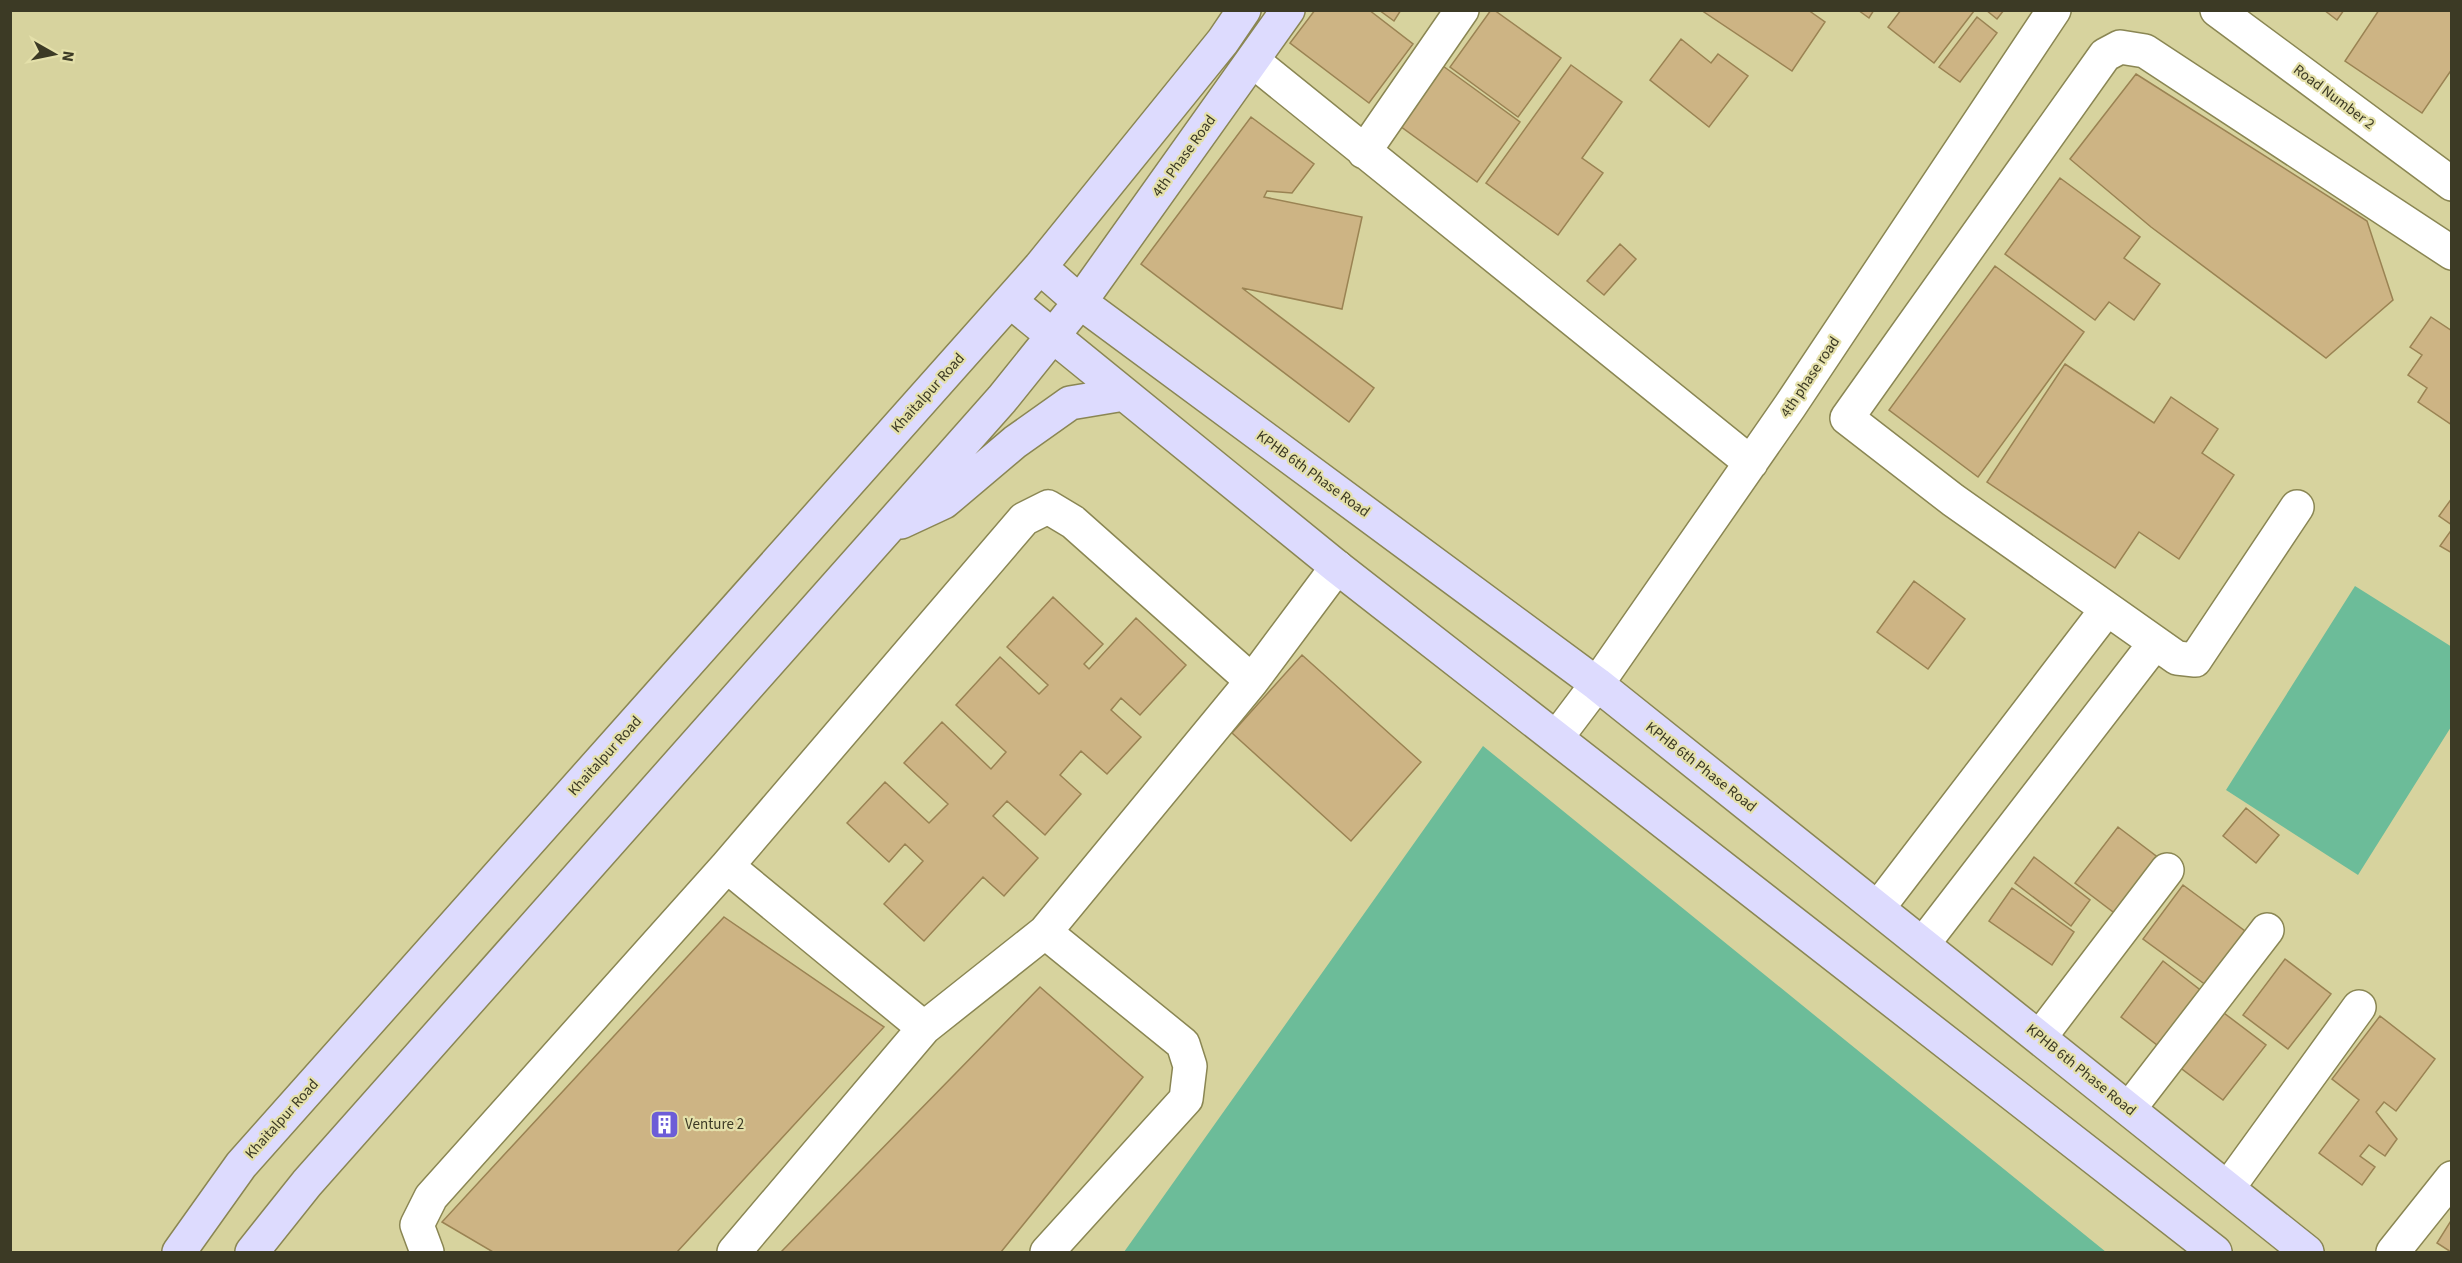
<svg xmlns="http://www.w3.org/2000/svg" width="2462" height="1263" font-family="'Source Sans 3',sans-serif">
<rect width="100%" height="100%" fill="#d7d39e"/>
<path fill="#6cbc99" d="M2355 586 2452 647 2451 727 2358 875 2226 790Z
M1483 746 2106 1252H1124Z"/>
<path fill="#cdb484" stroke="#9a8353" stroke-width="1.5" d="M1315 10H1369L1413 44 1369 103 1290 43Z
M1379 10H1401L1394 21Z
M1491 10H1494L1561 58 1518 117 1450 67Z
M1701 10H1808L1825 22 1792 71Z
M1858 10H1874L1869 18Z
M1901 10H1972L1974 11 1934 63 1888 27Z
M1986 10H2004L1997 19Z
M2324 10H2344L2337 20Z
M2379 10H2452V69L2422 113 2345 61Z
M1977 17 1997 33 1960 82 1939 67Z
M1681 39 1711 63 1718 54 1748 76 1709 127 1650 80Z
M1571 65 1622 102 1582 158 1603 173 1558 235 1486 183Z
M1443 66 1520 122 1477 182 1400 126Z
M2136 74 2367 221 2393 300 2326 358 2151 227 2070 159Z
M1251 117 1314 164 1292 193 1267 191 1264 197 1362 217 1342 309 1242 288 1374 388 1349 422 1141 264Z
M2060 178 2140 237 2124 258 2160 284 2134 320 2109 302 2095 320 2005 254Z
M1620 244 1636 259 1604 295 1587 281Z
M1995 266 2084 332 1978 477 1889 410Z
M2431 317 2452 331V425L2418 402 2427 388 2408 375 2422 355 2410 347Z
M2065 364 2154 423 2171 397 2218 429 2202 453 2234 475 2179 559 2139 532 2115 568 1987 482Z
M2452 498V525L2439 516Z
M2452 529V553L2440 546Z
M1914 581 1965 619 1928 669 1877 632Z
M1053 597 1103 644 1084 664 1089 669 1136 618 1186 665 1140 715 1121 698 1111 710 1141 737 1107 774 1081 751 1060 775 1081 794 1045 835 1007 801 993 816 1038 858 1004 896 983 877 924 941 884 904 923 861 905 844 889 862 847 823 885 782 929 823 948 804 904 763 942 722 991 769 1006 752 956 705 1000 657 1039 694 1048 685 1007 647Z
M1302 655 1421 762 1351 841 1232 733Z
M2246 808 2279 835 2256 863 2223 836Z
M2118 827 2164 862 2121 918 2075 883Z
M2034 857 2090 900 2071 926 2015 883Z
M2183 885 2249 934 2210 988 2143 939Z
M2012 888 2074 932 2052 965 1989 921Z
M724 917 884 1027 677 1252H493L442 1222Z
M2285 959 2331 994 2288 1049 2243 1015Z
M2163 961 2208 996 2166 1052 2121 1017Z
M1040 987 1143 1077 1001 1252H781Z
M2220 1010 2266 1045 2223 1100 2178 1066Z
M2380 1016 2435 1059 2396 1111 2384 1102 2376 1112 2397 1139 2385 1156 2369 1145 2360 1156 2375 1167 2362 1185 2319 1153 2359 1100 2332 1079Z
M2452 1219V1252H2451L2437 1243Z"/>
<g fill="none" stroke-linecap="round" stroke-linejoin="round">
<defs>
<path id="street" d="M2217 10 2452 184
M1253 61 1751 463
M1364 152 1462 10
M2297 507 2195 660 2177 658 1953 500 1847 418 2105 55 2120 47 2145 51 2452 253
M1557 737 1597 684 1790 406 2054 10
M727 866 924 1028
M1878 908 2107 609
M1045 932 1183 1044 1190 1066 1186 1099 1047 1252
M1923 944 2155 643
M2040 1037 2167 870
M2129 1109 2267 930
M2228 1188 2359 1007
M427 1252 417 1225 431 1197 727 866 1024 519 1048 507 1073 522 1252 681
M734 1252 924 1028 1045 932 1252 681 1337 567
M2393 1252 2452 1178"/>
<path id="secondary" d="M1040 267 1080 302 1597 684 2307 1252
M1010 301 1337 567 2215 1252
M901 522 944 502 1015 442 1070 403 1124 394
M179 1252 241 1165 1040 267 1223 41 1244 10
M252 1252 307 1183 1002 399 1080 302 1288 10"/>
</defs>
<use href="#street" stroke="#8a8653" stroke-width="36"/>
<use href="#secondary" stroke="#8a8653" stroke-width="36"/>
<use href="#street" stroke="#fff" stroke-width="33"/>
<use href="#secondary" stroke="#dddbfe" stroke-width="33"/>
</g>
<defs>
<symbol id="building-square" viewBox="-11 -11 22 22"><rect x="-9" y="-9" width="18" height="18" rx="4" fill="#6c5dd7" stroke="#e4e0aa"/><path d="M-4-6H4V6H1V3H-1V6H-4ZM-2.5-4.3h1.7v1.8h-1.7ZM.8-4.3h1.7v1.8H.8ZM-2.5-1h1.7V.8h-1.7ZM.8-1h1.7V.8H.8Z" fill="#fff"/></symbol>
</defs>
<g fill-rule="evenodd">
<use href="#building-square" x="648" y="1108" width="33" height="33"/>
</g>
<g text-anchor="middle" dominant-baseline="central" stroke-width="4.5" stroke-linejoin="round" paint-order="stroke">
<g font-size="15" fill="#3c3a25" stroke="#e4e0aa">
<text transform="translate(2334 97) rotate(37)">Road Number 2</text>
<text transform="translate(1184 156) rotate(-54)">4th Phase Road</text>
<text transform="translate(1810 377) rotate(-56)">4th phase road</text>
<text transform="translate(928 393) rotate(-48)">Khaitalpur Road</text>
<text transform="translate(1313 474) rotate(36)">KPHB 6th Phase Road</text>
<text transform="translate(605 756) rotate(-48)">Khaitalpur Road</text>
<text transform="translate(1701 767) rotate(38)">KPHB 6th Phase Road</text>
<text transform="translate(2081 1070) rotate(39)">KPHB 6th Phase Road</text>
<text transform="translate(282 1119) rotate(-48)">Khaitalpur Road</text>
</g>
<g font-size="15" fill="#3c3a25" stroke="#e4e0aa" text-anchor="start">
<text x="685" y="1124">Venture 2</text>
</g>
</g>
<rect width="2462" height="1263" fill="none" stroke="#3c3a25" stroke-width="24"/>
<g transform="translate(54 54) rotate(99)" stroke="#e4e0aa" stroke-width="4.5" paint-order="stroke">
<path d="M0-4.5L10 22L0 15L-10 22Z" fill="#3c3a25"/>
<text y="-9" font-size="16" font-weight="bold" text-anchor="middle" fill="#3c3a25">N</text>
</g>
</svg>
